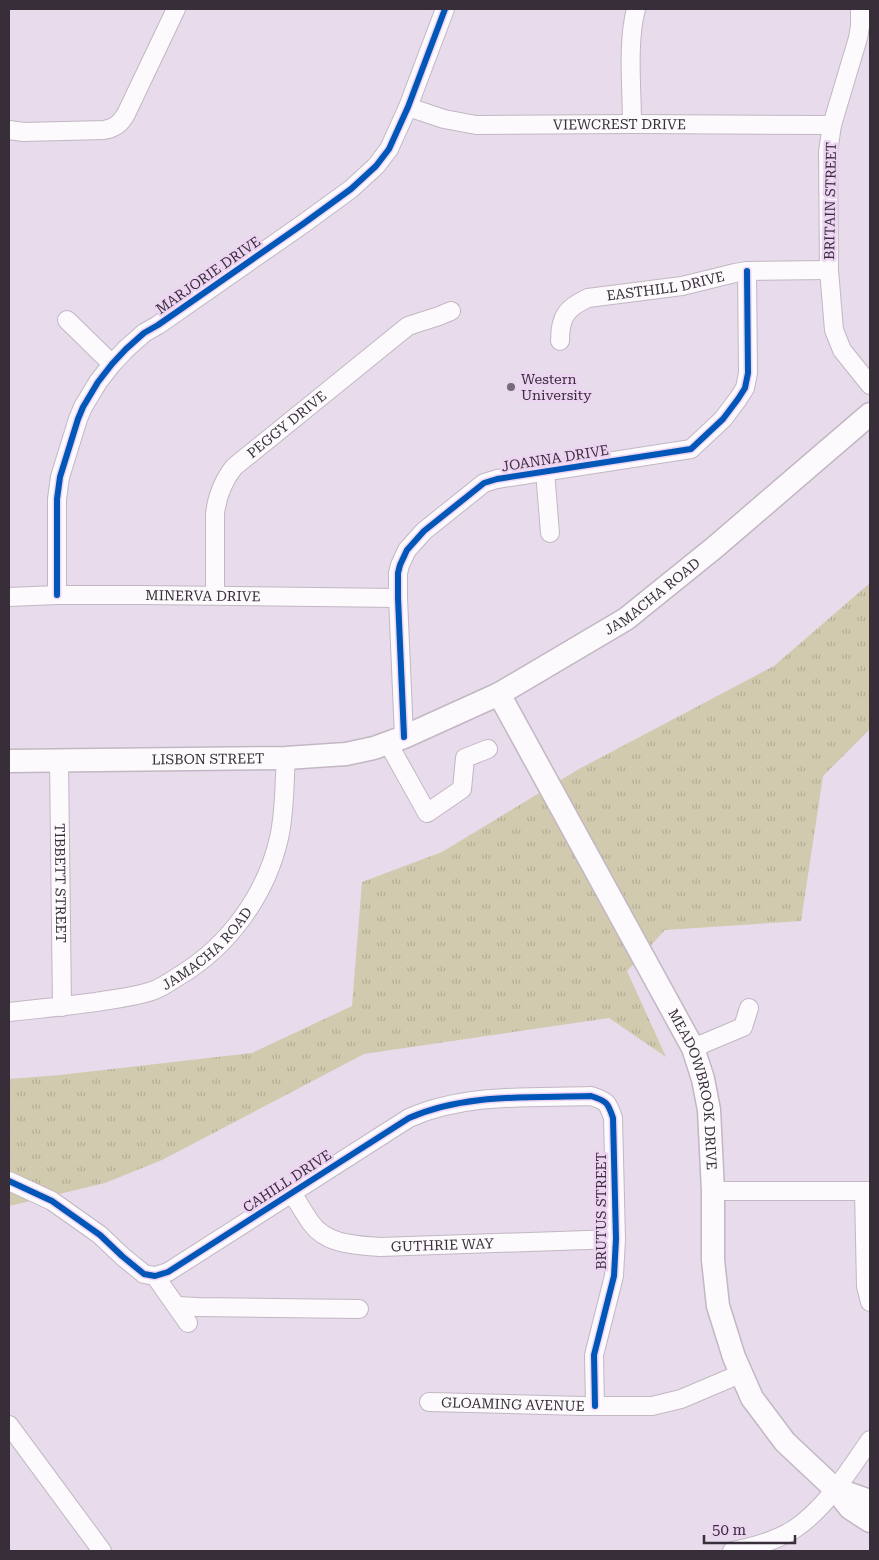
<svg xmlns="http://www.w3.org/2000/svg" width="879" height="1560" font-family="'Roboto Serif',serif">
<defs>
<pattern id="grass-tufts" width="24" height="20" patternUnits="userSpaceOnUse" patternTransform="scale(1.25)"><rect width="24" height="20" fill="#d1caae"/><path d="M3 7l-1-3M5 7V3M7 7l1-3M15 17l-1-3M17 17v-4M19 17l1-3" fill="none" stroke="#b4ae96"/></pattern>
</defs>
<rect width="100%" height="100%" fill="#e8dbeb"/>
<path fill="url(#grass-tufts)" d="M870 583V729L823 776 801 921 665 930 627 971 666 1057 609 1018 364 1054 162 1160 105 1183 9 1206V1079L60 1075 252 1053 352 1006 362 882 442 852 579 769 774 666Z"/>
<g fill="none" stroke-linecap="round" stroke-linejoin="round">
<defs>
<g id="minor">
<path d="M860 9V26L858 38 832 125 828 152 829 270 834 330 842 350 870 385"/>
<path id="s1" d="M408 107 444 119 476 125 632 124 832 125"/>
<path d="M632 124C632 88 627 43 636 9"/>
<path d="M9 130 24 132 104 130C115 128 120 124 126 114L176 9"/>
<path d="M67 320 112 364"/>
<path id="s2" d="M560 341C560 317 566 308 588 298L682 286 735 273 747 271 829 270"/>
<path d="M545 471 550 533"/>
<path d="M57 595V499L60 477 78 419 83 407 98 382 112 364 126 349 144 333 158 325 303 224 351 189 376 166 389 149 408 107 445 9"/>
<path id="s3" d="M215 595V514C217 496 223 481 234 467L408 326 439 316 451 311"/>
<path id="s4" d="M9 597 57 595H142L398 598"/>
<path d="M404 737 398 598V573L400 565 407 550 424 531 484 483 497 479 691 449 723 419 738 399 745 388 748 373 747 271"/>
<path d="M388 743 427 813 462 789 465 758 488 749"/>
<path id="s5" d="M59 761 62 1007"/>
<path id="s6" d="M9 1012C38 1009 67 1006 96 1002 114 999 134 997 152 991 161 988 170 982 179 976 229 946 266 895 279 838 285 812 284 785 286 758"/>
<path d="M693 1048 743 1027 749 1008"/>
<path d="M9 1181 52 1201 100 1235 122 1256 144 1274 155 1276 168 1272 409 1118C465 1093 530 1098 591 1096 607 1101 608 1103 613 1118L616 1239 614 1276 594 1355 595 1406"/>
<path d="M713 1191H870"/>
<path d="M864 1191 866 1286 870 1302"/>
<path id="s7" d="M291 1192C298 1202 304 1213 311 1223 327 1245 355 1245 380 1247L616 1239"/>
<path d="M155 1276 188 1323"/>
<path d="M177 1306 198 1307 359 1309"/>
<path id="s8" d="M429 1402 582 1406H652L681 1399 740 1374"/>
<path d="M9 1425 102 1551"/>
<path d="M732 1551C753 1547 775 1541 793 1530 825 1509 849 1471 870 1440"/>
</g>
<g id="major">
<path id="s9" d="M499 694 693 1048 703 1079 709 1110 713 1191V1260L718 1306 734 1357 752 1398 785 1442 835 1489 850 1508 870 1521"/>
<path id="s10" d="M9 761 286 758 346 754 374 748 404 737 499 694 626 619 714 548 870 414"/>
<path d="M836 1489 870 1501"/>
</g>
</defs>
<use href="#minor" stroke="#c2b7c3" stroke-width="20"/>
<use href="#major" stroke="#c2b7c3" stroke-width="25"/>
<use href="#minor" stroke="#fcfafc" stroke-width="18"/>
<use href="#major" stroke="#fcfafc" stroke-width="22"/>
<defs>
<path id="cycleway" d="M57 595V499L60 477 78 419 83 407 98 382 112 364 126 349 144 333 158 325 303 224 351 189 376 166 389 149 408 107 445 9
M404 737 398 598V573L400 565 407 550 424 531 484 483 497 479 691 449 723 419 738 399 745 388 748 373 747 271
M9 1181 52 1201 100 1235 122 1256 144 1274 155 1276 168 1272 409 1118C465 1093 530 1098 591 1096 607 1101 608 1103 613 1118L616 1239 614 1276 594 1355 595 1406"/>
</defs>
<use href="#cycleway" stroke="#edd4f2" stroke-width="9"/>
<use href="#cycleway" stroke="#0057b8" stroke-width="6"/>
</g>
<circle fill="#766b78" stroke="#edd4f2" stroke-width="2" cx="511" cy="387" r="5"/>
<g text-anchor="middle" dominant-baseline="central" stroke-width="5" stroke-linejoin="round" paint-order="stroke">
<g font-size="14" fill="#382e3a" stroke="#edd4f2">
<text stroke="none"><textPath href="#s1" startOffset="214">VIEWCREST DRIVE</textPath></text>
<text transform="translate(830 201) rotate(-89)">BRITAIN STREET</text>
<text transform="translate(208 275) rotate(-35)">MARJORIE DRIVE</text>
<text stroke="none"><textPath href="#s2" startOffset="134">EASTHILL DRIVE</textPath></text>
<text stroke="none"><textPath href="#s3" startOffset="200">PEGGY DRIVE</textPath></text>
<text transform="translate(555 458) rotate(-9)">JOANNA DRIVE</text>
<text stroke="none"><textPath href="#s4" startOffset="194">MINERVA DRIVE</textPath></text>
<text stroke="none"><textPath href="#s10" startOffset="684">JAMACHA ROAD</textPath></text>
<text stroke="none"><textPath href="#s10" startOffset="199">LISBON STREET</textPath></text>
<text stroke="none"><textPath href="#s5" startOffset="122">TIBBETT STREET</textPath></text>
<text stroke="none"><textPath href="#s6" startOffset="215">JAMACHA ROAD</textPath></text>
<text stroke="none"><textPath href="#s9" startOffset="444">MEADOWBROOK DRIVE</textPath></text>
<text transform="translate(287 1181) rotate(-33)">CAHILL DRIVE</text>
<text transform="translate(601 1211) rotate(-90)">BRUTUS STREET</text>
<text stroke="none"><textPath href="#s7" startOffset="175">GUTHRIE WAY</textPath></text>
<text stroke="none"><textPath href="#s8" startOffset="84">GLOAMING AVENUE</textPath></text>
</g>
<g font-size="14" fill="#382e3a" stroke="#edd4f2" text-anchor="start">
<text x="521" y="379">Western<tspan x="521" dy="16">University</tspan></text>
</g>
</g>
<rect width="879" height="1560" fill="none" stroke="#382e3a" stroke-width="20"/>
<path d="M704 1535v8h91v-8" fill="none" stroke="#382e3a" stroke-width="2.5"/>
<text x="712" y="1535" font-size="15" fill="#382e3a" stroke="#edd4f2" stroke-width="4" paint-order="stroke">50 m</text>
</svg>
